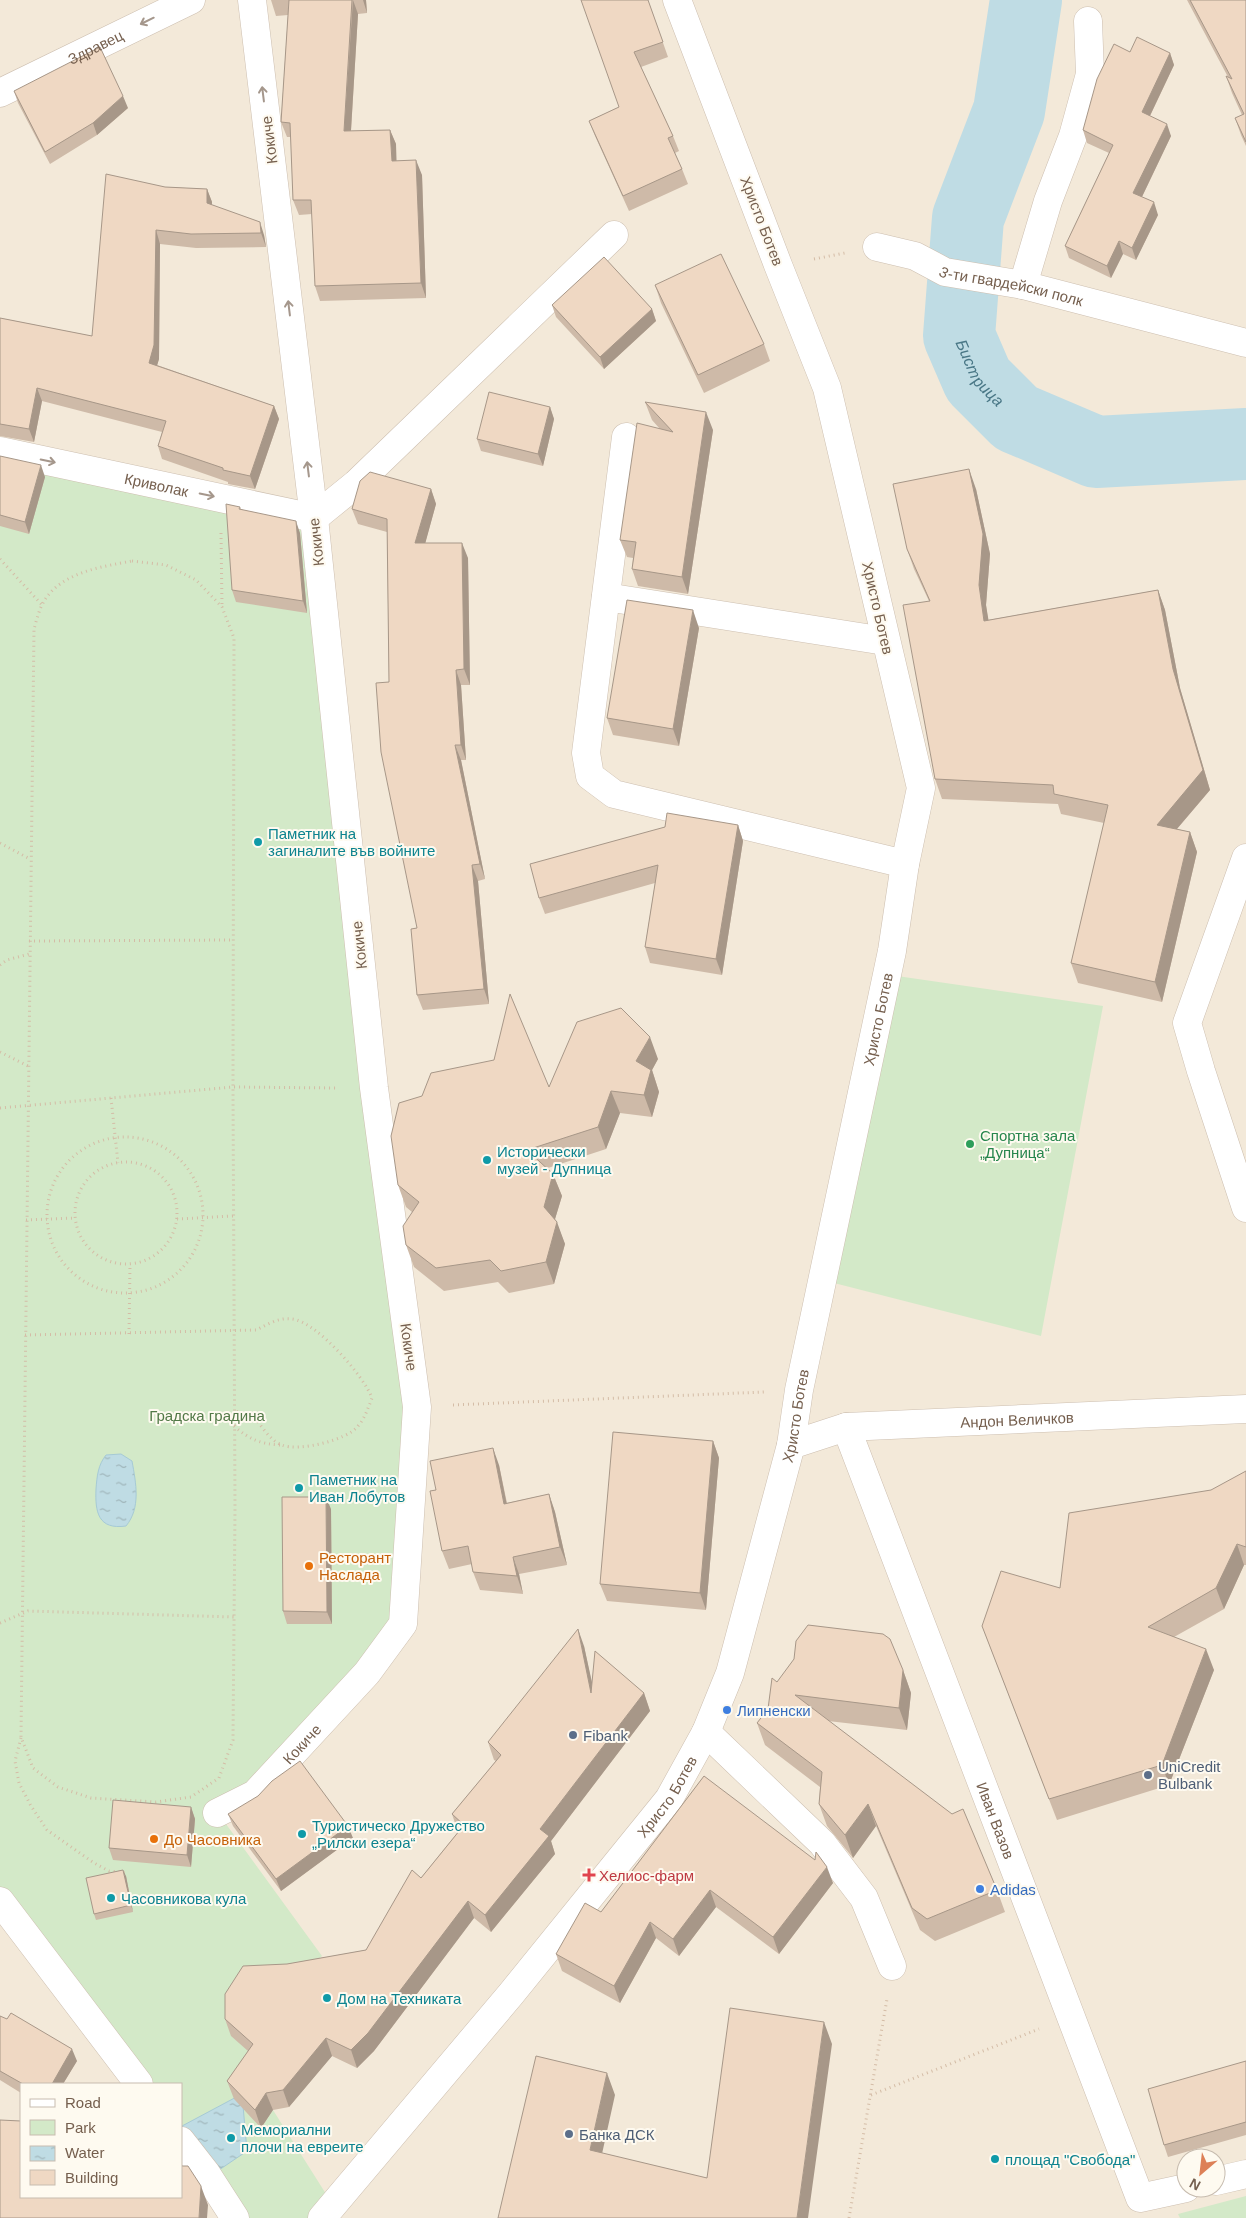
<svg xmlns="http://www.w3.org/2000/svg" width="1246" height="2218" font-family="Arial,sans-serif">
<defs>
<pattern id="water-ripples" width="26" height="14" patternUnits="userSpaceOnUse" patternTransform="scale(1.25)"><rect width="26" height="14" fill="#bfdce4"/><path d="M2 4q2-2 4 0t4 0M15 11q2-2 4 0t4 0" fill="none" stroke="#a0b6bb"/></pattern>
</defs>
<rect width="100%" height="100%" fill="#fbf6ea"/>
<path fill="#f3e9d9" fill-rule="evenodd" d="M0 0H1246V2218H0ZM21 2084H181V2197H21ZM1186 2158H1216V2188H1186Z"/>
<path fill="#d3e9c8" d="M0 451 314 518 417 1407 403 1624 218 1813 322 1956 293 1981 259 2061 261 2128 273 2110 333 2205 322 2218H235L181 2141V2084H139L0 1901Z
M897 976 1103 1006 1041 1336 834 1283Z
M1246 2196V2218H1180L1178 2214Z"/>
<path fill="url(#water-ripples)" stroke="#a6cad5" d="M121 1454 132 1461C136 1483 141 1508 126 1526 98 1530 95 1512 96 1489 97 1476 98 1465 106 1455Z
M242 2094 247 2151 219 2170 182 2126Z"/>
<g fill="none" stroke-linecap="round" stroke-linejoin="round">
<path stroke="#bfdce4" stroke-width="72" id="s1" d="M1026 0 1009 111 968 218 959 336 978 380 1016 418 1096 452 1246 444"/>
<defs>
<g id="minor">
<path id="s2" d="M0 93 191 0"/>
<path id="s3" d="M877 247 915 256 945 272 1023 285 1246 343"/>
<path d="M1023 285 1048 201 1073 136 1090 74 1088 21"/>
<path d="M626 437 586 753 590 776 614 794 905 864"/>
<path id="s4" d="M0 451 314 518"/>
<path d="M314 518 356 484 614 235"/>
<path d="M606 597 885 641"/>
<path d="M1246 858 1187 1023 1201 1071 1246 1208"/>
<path id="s5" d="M846 1427 1140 2198 1186 2188"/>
<path id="s6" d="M791 1445 846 1427 1246 1409"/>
<path d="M706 1732 822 1843 864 1898 892 1966"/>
<path id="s7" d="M217 1813 255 1794 367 1673 403 1624 417 1407 374 1088 314 518 252 0"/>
<path d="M0 1901 139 2084"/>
<path d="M181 2141 206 2173 235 2218"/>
<path d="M1216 2181 1246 2174"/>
<path id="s8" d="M322 2218 511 1994 669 1799 706 1732 730 1673 791 1445 799 1390 892 951 905 864 921 788 827 388 778 265 677 0"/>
</g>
</defs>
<use href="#minor" stroke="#cdbfb0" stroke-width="29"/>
<path stroke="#d4bca6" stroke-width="3" stroke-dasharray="1 4" stroke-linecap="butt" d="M814 259 845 253
M221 533 222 607
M0 559 42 605
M132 561 166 565 196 580 222 607 234 638 233 1087 235 1508 233 1740 219 1778 191 1797 156 1802 91 1798 58 1787 33 1768 21 1737 34 629C36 622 38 614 41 607 56 573 100 567 132 561Z
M0 843 30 859
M29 941 233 940
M0 965 7 960 29 954
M0 1052 28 1066
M111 1098 118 1163
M0 1108 233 1087 338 1088
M47 1215a78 78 0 1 1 156 0a78 78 0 1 1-156 0Z
M75 1213a51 51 0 1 1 102 0a51 51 0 1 1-102 0Z
M177 1219 233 1216
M26 1220 75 1218
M129 1334 130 1264
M25 1335 256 1330C267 1325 278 1317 292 1319 316 1321 364 1376 372 1398 368 1408 365 1418 358 1426 348 1440 298 1452 282 1445 270 1441 260 1424 253 1415L234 1411
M453 1405 764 1392
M234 1426C249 1439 260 1444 280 1445
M0 1623 28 1611 234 1617
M21 1738 15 1761 19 1783 31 1806 47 1830 94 1863 109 1871 128 1873
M871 2095 1039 2029
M849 2218 887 1999"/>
<use href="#minor" stroke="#fff" stroke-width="28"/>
</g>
<path fill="#cebaa8" d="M271 0H366L367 13 358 14 351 131 390 130 396 144V161L422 175 426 298 320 301 315 286 312 214 299 215 293 200 291 137H287L281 122 288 15 276 16Z
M648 0 668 57 641 67 673 136 679 151 675 153 682 169 688 184 629 211 595 136 589 121 619 107Z
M1187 0H1246V146L1241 135 1235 118 1242 115 1232 93 1226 76 1228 77Z
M1130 52 1170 53 1174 65 1150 116 1171 136 1142 197 1158 215 1136 260 1123 254 1111 278 1069 258 1065 246 1109 153 1087 143 1083 130Z
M14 91 128 108 97 135 50 164 18 103Z
M165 187 207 189 212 202V205L264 235 266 247 196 248 160 244 159 359 157 365 274 406 279 419 255 489 228 484V482L162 459 158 446 162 432 42 401 34 442 0 436V318L92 336Z
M655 285 764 344 770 361 704 393 661 303Z
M552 305 652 309 656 321 604 369 556 317Z
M645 402 713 430 688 594 638 586 632 569 633 558 627 557 620 540 660 429 652 420Z
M550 407 554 419 543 466 481 451 477 439Z
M0 456 45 477 29 534 0 526Z
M431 489 436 504 425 543 468 558 470 685H461L466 760H461L485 879 478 881 489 1004 423 1010 417 995V928L389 682 387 532 358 524 352 509Z
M976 489 990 554 986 605 988 620 1158 590 1165 610 1180 688 1210 790 1177 829 1190 832 1197 852 1162 1002 1078 983 1071 963 1104 823 1061 814 1058 804 942 799 935 779 929 601 914 569 907 549Z
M240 507 241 509 300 533 307 613 236 602 232 590Z
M699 628 679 746 613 735 607 718Z
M738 825 743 841 722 975 650 963 645 947 655 883 545 914 539 898Z
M658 1059 652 1070 659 1092 652 1117 620 1113 606 1149 548 1168 553 1174 562 1196 555 1219 565 1244 554 1284 509 1293 498 1282 444 1291 414 1267 406 1245 412 1212 406 1207 398 1185 549 1087Z
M713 1441 719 1458 706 1610 607 1601 600 1584Z
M499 1465 507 1503 549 1494 555 1512 567 1565 519 1574 523 1594 480 1590 473 1572 472 1564 449 1569 442 1551 436 1490Z
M1246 1471V1565H1244L1224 1609 1174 1637 1214 1670 1169 1785 1057 1820 982 1626 1060 1588Z
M331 1509 332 1624H287L283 1611Z
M584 1646 592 1684 644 1693 650 1711 551 1841 555 1854 491 1932 474 1918 374 2051 357 2068 332 2056 289 2107 273 2110 261 2128 234 2099 227 2081 248 2051 231 2036 225 2019 287 1964 366 1950 421 1878 458 1832 452 1814 496 1761 494 1760 488 1742Z
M903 1670 911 1693 907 1730 828 1721 997 1890 1005 1912 935 1941 920 1930 876 1826 853 1858 827 1826 819 1804 820 1787 765 1745 757 1723 768 1709 777 1682Z
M704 1776 833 1883 779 1954 716 1907 679 1956 656 1938 620 2003 562 1971 556 1954 601 1912Z
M191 1807 195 1819 191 1867 113 1860 109 1848Z
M228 1814 353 1838 281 1891 233 1826Z
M126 1876 133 1912 96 1920 94 1914Z
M0 2016 77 2061 63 2084H21V2093L0 2080Z
M1246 2061V2135L1168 2157 1164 2145Z"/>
<path fill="#a79788" d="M353 0 358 14 350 146 344 131Z
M363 0H366L367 13Z
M1170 53 1174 65 1146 124 1142 112Z
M123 96 128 108 97 135 93 123Z
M1167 124 1171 136 1138 205 1133 193Z
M390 130 396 144 397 175 392 161Z
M416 160 422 175 426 298 421 283Z
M207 189 212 202 211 216 207 203Z
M1154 202 1158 215 1136 260 1132 248Z
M260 222 264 235 266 247 261 233Z
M156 230 160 244 159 359 154 376 149 363Z
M1119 241 1123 254 1111 278 1107 266Z
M652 309 656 321 604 369 600 357Z
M37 388 42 401 34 442 29 429Z
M274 406 279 419 255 489 250 476Z
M550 407 554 419 543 466 538 454Z
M706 412 713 430 688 594 682 577Z
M41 465 45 477 29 534 25 522Z
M969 469 976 489 990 554 986 605 992 641 984 621 979 585Z
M431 489 436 504 421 559 415 543Z
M296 521 300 533 307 613 303 601Z
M462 543 468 558 470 685 464 669Z
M1158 590 1165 610 1180 688 1210 790 1164 844 1157 825 1173 669Z
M693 610 699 628 679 746 673 729Z
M456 670 461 685 466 760 461 745Z
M455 745 461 760 485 879 480 864Z
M738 825 743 841 722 975 716 959Z
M1190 832 1197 852 1162 1002 1155 982Z
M472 865 478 881 489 1004 484 989Z
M650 1037 658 1059 652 1070 659 1092 652 1117 644 1095 636 1061Z
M611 1091 620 1113 606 1149 598 1127Z
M553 1174 562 1196 552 1229 544 1207Z
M557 1222 565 1244 554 1284 546 1262Z
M713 1441 719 1458 706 1610 700 1593Z
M493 1448 499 1465 510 1521 504 1504Z
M549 1494 555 1512 567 1565 560 1547Z
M326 1497 331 1509 332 1624 327 1612Z
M1237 1544 1244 1565 1224 1609 1216 1588Z
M513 1557 519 1574 523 1594 517 1576Z
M578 1629 584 1646 598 1710 591 1693Z
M1206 1649 1214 1670 1169 1785 1162 1765Z
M903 1670 911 1693 907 1730 899 1708Z
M644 1693 650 1711 551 1841 555 1854 491 1932 485 1915 540 1829Z
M868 1804 876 1826 853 1858 845 1835Z
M191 1807 195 1819 191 1867 187 1855Z
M348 1826 353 1838 281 1891 276 1879Z
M827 1867 833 1883 779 1954 773 1937Z
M123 1870 126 1876 133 1912 131 1905Z
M710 1890 716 1907 679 1956 673 1939Z
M468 1901 474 1918 374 2051 357 2068 351 2050Z
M650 1922 656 1938 620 2003 614 1986Z
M824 2022 832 2044 808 2218H797Z
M326 2038 332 2056 289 2107 283 2090Z
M72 2049 77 2061 63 2084H52Z
M607 2073 615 2095 598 2172 590 2150Z
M266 2093 273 2110 261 2128 255 2110Z
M201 2186 208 2205 207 2218H199Z"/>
<path fill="#efd8c3" stroke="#a79788" d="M289 0H352L344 131 390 130 392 161 416 160 421 283 315 286 311 200H293L290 123 281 122Z
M581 0H648L663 42 634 52 673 136 668 138 682 169 623 196 589 121 619 107Z
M1190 0H1246V142L1235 118 1244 114 1226 76 1232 79Z
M1137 37 1170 53 1142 112 1167 124 1133 193 1154 202 1132 248 1119 241 1107 266 1065 246 1113 145 1083 130 1097 79 1114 44 1130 52Z
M100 47 123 96 93 123 45 152 14 91Z
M106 174 165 187 207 189V203L260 222 261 233 191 234 156 230 154 345 149 363 274 406 250 476 223 470V468L158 446 166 421 37 388 29 429 0 424V318L92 336Z
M721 254 764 344 698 375 655 285Z
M604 257 652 309 600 357 552 305Z
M489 392 550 407 538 454 477 439Z
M645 402 706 412 682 577 632 569 636 542 620 540 637 423 673 432Z
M0 456 41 465 25 522 0 515Z
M969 469 983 534 979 585 984 621 1158 590 1173 669 1203 770 1157 825 1190 832 1155 982 1071 963 1108 805 1054 794 1053 785 935 779 903 605 930 601 907 549 893 484Z
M370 472 431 489 415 543H462L464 669 456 670 461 745H455L480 864 472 865 484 989 417 995 411 929 417 928 381 752 376 683 389 682 387 519 352 509 360 481Z
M226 504 240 507 239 509 296 521 303 601 232 590Z
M627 600 693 610 673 729 607 718Z
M667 813 738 825 716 959 645 947 658 865 539 898 530 864 665 827Z
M510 994 549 1087 577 1022 621 1008 650 1037 636 1061 651 1070 644 1095 611 1091 598 1127 527 1150 553 1174 544 1207 557 1222 546 1262 501 1271 490 1260 436 1268 406 1245 403 1226 419 1202 398 1185 391 1136 399 1103 422 1096 431 1073 494 1060Z
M613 1432 713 1441 700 1593 600 1584Z
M493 1448 504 1504 549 1494 560 1547 513 1557 517 1576 473 1572 468 1546 442 1551 430 1491 436 1490 430 1461Z
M1246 1471V1547L1237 1544 1216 1588 1148 1627 1206 1649 1162 1765 1049 1799 982 1626 1001 1571 1060 1588 1069 1513 1211 1490Z
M282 1497H326L327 1612 283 1611Z
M808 1625 883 1634 890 1639 903 1670 899 1708 795 1695 952 1814 963 1809 997 1890 927 1919 912 1908 868 1804 845 1835 819 1804 822 1772 757 1723 768 1709 772 1678 777 1682 794 1659 796 1641Z
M578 1629 591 1693 595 1651 644 1693 540 1829 549 1836 485 1915 468 1901 368 2033 351 2050 326 2038 283 2090 266 2093 255 2110 227 2081 253 2044 225 2019V1994L243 1966 287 1964 366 1950 412 1870 421 1878 464 1825 452 1814 501 1755 488 1742Z
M300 1761 348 1826 276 1879 228 1814 258 1796 272 1781Z
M704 1776 815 1860 816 1852 827 1867 773 1937 710 1890 673 1939 650 1922 614 1986 556 1954 585 1903 601 1912Z
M113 1800 191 1807 187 1855 109 1848Z
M123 1870 131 1905 94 1914 86 1878Z
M730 2008 824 2022 797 2218H498L536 2056 607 2073 590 2150 707 2178Z
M11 2013 72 2049 52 2084H23L0 2071V2016L7 2019Z
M1246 2061V2122L1164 2145 1148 2089Z
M0 2120 21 2121V2197H181V2166H188L201 2186 199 2218H0Z"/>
<defs><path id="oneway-shaft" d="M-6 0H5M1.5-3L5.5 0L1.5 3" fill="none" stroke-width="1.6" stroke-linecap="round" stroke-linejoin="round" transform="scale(1.25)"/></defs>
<g stroke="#a5978c">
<use href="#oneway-shaft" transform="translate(147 21) rotate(154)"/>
<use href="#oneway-shaft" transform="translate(263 94) rotate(-97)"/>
<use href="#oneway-shaft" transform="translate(289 308) rotate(-97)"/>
<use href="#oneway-shaft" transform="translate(48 461) rotate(12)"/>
<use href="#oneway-shaft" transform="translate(308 469) rotate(-97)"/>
<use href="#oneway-shaft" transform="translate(207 495) rotate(12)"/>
</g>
<g fill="#0f9aa8" stroke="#fefaf0" stroke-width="2">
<circle cx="258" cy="842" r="5"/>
<circle cx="487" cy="1160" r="5"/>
<circle cx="299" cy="1488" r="5"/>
<circle cx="302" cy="1834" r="5"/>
<circle cx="111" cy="1898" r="5"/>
<circle cx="327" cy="1998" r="5"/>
<circle cx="231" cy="2138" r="5"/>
<circle cx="995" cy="2159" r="5"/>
</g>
<circle fill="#2e9e5b" stroke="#fefaf0" stroke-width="2" cx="970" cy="1144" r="5"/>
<g fill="#e8710a" stroke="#fefaf0" stroke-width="2">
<circle cx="309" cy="1566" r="5"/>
<circle cx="154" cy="1839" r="5"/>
</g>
<g fill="#3f7fe0" stroke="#fefaf0" stroke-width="2">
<circle cx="727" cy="1710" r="5"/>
<circle cx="980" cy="1889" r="5"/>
</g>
<g fill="#5c6f8a" stroke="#fefaf0" stroke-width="2">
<circle cx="573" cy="1735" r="5"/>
<circle cx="1148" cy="1775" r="5"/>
<circle cx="569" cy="2134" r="5"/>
</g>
<path fill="#e0444e" stroke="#fefaf0" stroke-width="2" d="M586.5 1867.5h5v5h5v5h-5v5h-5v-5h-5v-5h5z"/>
<g text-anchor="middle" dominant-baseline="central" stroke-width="4" stroke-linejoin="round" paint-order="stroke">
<g font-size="15" fill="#755f4e" stroke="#fefaf0">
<text stroke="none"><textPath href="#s2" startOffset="106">Здравец</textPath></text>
<text transform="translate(269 140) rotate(-97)">Кокиче</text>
<text transform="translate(762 221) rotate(69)">Христо Ботев</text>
<text stroke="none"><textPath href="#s3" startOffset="141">3-ти гвардейски полк</textPath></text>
<text stroke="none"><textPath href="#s4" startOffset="160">Криволак</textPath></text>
<text transform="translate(316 542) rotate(-96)">Кокиче</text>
<text transform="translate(878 608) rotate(77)">Христо Ботев</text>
<text transform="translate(359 945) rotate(-96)">Кокиче</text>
<text stroke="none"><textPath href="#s8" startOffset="1355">Христо Ботев</textPath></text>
<text transform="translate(409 1347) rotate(82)">Кокиче</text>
<text stroke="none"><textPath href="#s8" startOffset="950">Христо Ботев</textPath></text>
<text stroke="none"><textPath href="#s6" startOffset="229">Андон Величков</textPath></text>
<text stroke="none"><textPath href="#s7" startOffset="111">Кокиче</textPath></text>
<text stroke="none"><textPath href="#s8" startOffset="545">Христо Ботев</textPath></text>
<text stroke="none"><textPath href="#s5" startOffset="421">Иван Вазов</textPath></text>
</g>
<g font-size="15" fill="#0d838f" stroke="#fefaf0" text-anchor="start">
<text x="268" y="833">Паметник на<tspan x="268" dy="17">загиналите във войните</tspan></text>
<text x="497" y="1151">Исторически<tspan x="497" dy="17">музей - Дупница</tspan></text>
<text x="309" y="1479">Паметник на<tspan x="309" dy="17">Иван Лобутов</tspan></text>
<text x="312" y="1825">Туристическо Дружество<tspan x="312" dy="17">„Рилски езера“</tspan></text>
<text x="121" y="1898">Часовникова кула</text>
<text x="337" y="1998">Дом на Техниката</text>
<text x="241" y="2129">Мемориални<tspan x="241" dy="17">плочи на евреите</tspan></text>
<text x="1005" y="2159">площад "Свобода"</text>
</g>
<g font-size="15" fill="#27864d" stroke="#fefaf0" text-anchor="start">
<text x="980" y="1135">Спортна зала<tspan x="980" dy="17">„Дупница“</tspan></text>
</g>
<g font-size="15" fill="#527947" stroke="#fefaf0">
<text x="207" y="1415">Градска градина</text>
</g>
<g font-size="15" fill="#c56008" stroke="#fefaf0" text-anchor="start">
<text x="319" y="1557">Ресторант<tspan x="319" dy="17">Наслада</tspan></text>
<text x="164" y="1839">До Часовника</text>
</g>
<g font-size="15" fill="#366cbe" stroke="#fefaf0" text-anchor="start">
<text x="737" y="1710">Липненски</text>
<text x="990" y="1889">Adidas</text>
</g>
<g font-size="15" fill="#4e5e75" stroke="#fefaf0" text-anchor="start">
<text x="583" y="1735">Fibank</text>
<text x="1158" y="1766">UniCredit<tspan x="1158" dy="17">Bulbank</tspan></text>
<text x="579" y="2134">Банка ДСК</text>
</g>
<g font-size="15" fill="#be3a42" stroke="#fefaf0" text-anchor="start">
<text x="599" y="1875">Хелиос-фарм</text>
</g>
<g font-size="16" font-style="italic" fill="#497786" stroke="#fefaf0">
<text stroke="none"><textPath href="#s1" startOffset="388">Бистрица</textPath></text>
</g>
</g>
<rect x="20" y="2083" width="162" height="115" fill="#fefaf0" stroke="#c7bcaf"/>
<rect x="30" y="2099" width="25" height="8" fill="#ffffff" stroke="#c7bcaf"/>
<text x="65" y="2108" font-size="15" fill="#755f4e">Road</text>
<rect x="30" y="2120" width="25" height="15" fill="#d3e9c8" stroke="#c7bcaf"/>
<text x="65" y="2133" font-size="15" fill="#755f4e">Park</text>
<rect x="30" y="2146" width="25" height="15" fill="url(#water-ripples)" stroke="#c7bcaf"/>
<text x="65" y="2158" font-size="15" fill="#755f4e">Water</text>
<rect x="30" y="2170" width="25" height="15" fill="#efd8c3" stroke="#c7bcaf"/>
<text x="65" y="2183" font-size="15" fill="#755f4e">Building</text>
<g transform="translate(1201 2173) rotate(208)"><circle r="24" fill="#fefaf0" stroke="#c7bcaf"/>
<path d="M0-4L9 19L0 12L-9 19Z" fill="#dd8057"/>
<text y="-8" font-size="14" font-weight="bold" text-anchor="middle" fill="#755f4e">N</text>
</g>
</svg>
